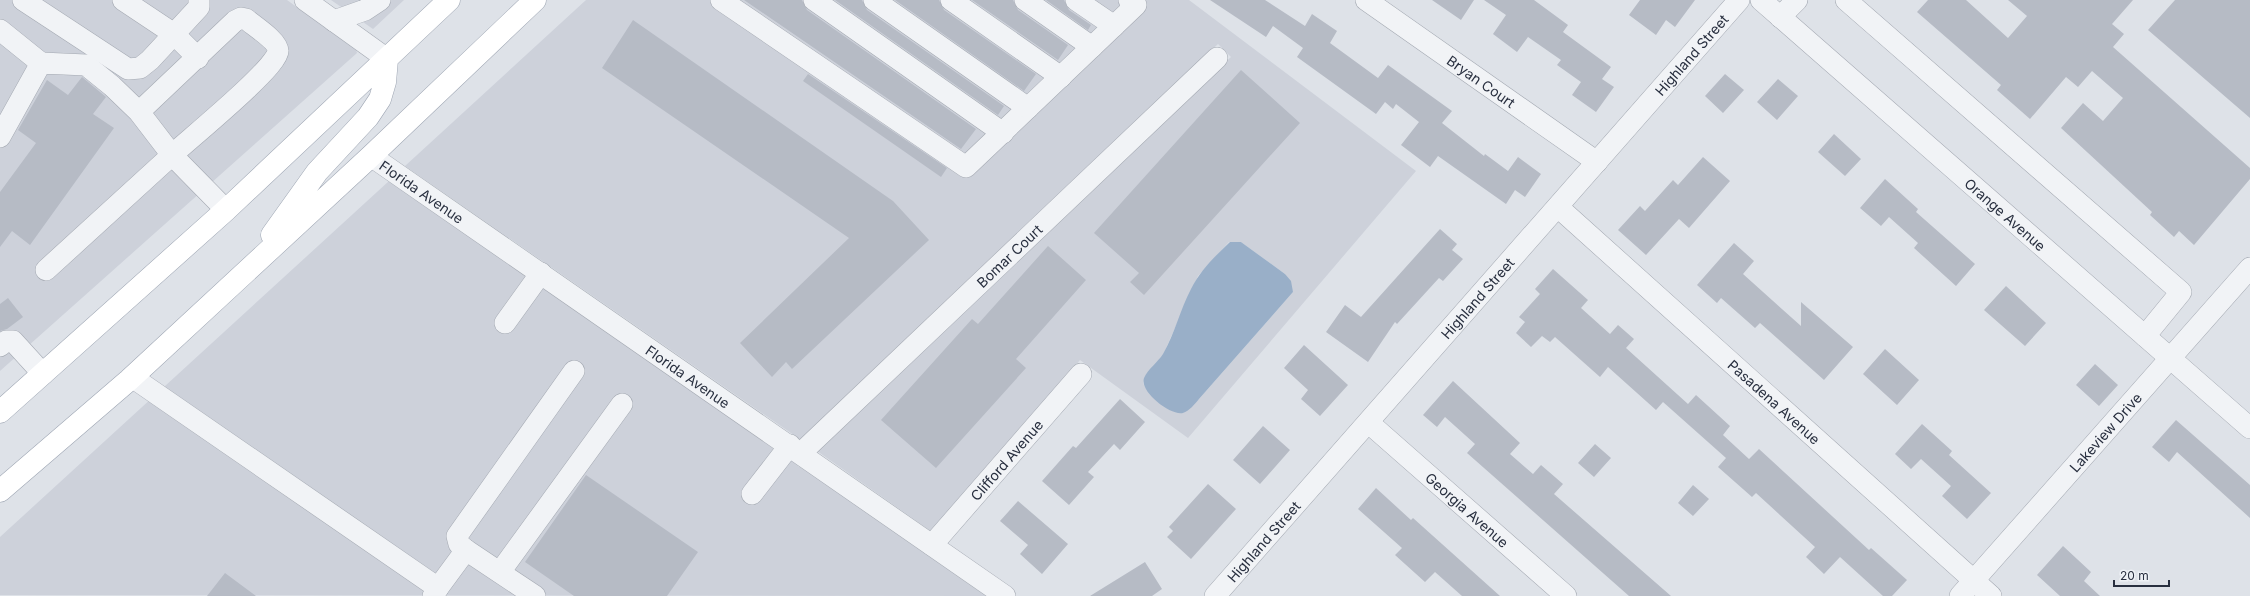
<svg xmlns="http://www.w3.org/2000/svg" width="2250" height="596" font-family="Inter,sans-serif">
<rect width="100%" height="100%" fill="#dee2e8"/>
<path fill="#cdd1da" fill-rule="evenodd" d="M0 0H287L356 50 357 53 0 371Z
M331 0H404L373 29Z
M586 0H1189L1416 171 1188 438 1080 360 932 532 817 451 1231 57 1218 44 801 440 405 166ZM1229 242H1241L1285 274 1293 292 1199 399 1183 413 1155 399 1146 389 1143 383 1144 378 1163 355 1198 276Z
M389 181 794 461 799 467 801 466 986 596 0 595V537Z"/>
<path fill="#99afc8" d="M1230 242H1241L1285 274 1291 281 1293 292 1199 399C1195 404 1189 411 1183 413 1170 416 1139 391 1144 378 1148 369 1158 362 1163 354 1175 333 1180 310 1191 289 1200 271 1215 256 1230 242Z"/>
<path fill="#b6bbc5" d="M744 0H802L807 10 976 129 961 149Z
M835 0H862L867 10 1004 106 998 115Z
M895 0H939L944 10 1036 74 1024 91Z
M972 0H1013L1018 10 1068 45 1058 60Z
M1046 0H1064L1069 10 1091 25 1088 30Z
M1210 0H1265L1305 26 1312 14 1337 31 1330 43 1378 78 1388 65 1452 111 1442 123 1484 156 1485 154 1508 171 1518 157 1541 174 1525 197 1515 190 1506 204 1438 156 1430 167 1401 145 1419 122 1396 104 1393 109 1385 102 1376 114 1297 57 1303 48 1273 26 1266 37Z
M1432 0H1474L1461 20Z
M1484 0H1534L1568 25 1563 32 1611 67 1602 79 1614 87 1596 112 1572 95 1581 82 1557 65 1561 60 1528 37 1517 52 1493 34 1506 15Z
M1640 0H1695L1675 27 1666 20 1656 35 1629 15Z
M1928 0H1966L2008 38 2027 16 2008 0H2133L2112 24 2124 34 2113 47 2250 168V179L2194 245 2179 231 2174 237 2150 215 2152 212 2061 128 2083 103 2103 121 2123 98 2092 71 2078 87 2066 77 2030 119 1997 90 2001 85 1917 12Z
M2175 0H2250V118L2148 30Z
M633 20 893 201 929 240 792 369 786 362 772 377 740 343 849 238 602 68Z
M1241 70 1300 123 1144 295 1130 282 1139 273 1094 233Z
M808 74 947 168 941 177 803 81Z
M1725 74 1744 90 1723 113 1705 96Z
M82 77 106 97 93 114 114 128 30 245 12 231 0 247V192L36 143 18 130 47 80 68 95Z
M1778 79 1798 96 1777 120 1757 102Z
M1834 134 1861 159 1845 176 1818 152Z
M1703 157 1730 181 1689 228 1679 219 1646 255 1618 230 1640 206 1645 211 1673 180 1678 185Z
M1885 179 1918 209 1916 212 1975 264 1956 286 1914 248 1918 243 1889 217 1881 226 1860 208Z
M1440 229 1457 244 1452 250 1463 259 1443 281 1439 278 1397 324 1395 322 1368 362 1326 332 1345 305 1361 317Z
M1734 243 1754 261 1743 274 1801 326V302L1853 347 1824 380 1760 323 1755 328 1721 298 1717 303 1697 285Z
M1048 246 1086 280 1016 359 1026 368 936 468 881 420 972 319 978 324Z
M1553 269 1588 300 1581 308 1610 334 1618 325 1634 339 1626 348 1688 404 1696 395 1730 426 1723 435 1749 459 1759 449 1869 550 1871 548 1907 580 1892 596H1883L1840 557 1824 574 1806 557 1815 547 1756 493 1752 497 1718 467 1726 458 1663 402 1656 410 1608 367 1600 377 1555 337 1550 342 1542 336 1531 347 1516 333 1525 322 1519 317 1540 294 1535 289Z
M2006 286 2046 323 2025 346 1984 310Z
M8 298 23 317 7 329 0 331V304Z
M1304 345 1348 385 1320 416 1301 399 1308 390 1284 368Z
M1885 349 1919 380 1897 405 1863 374Z
M2095 364 2118 385 2099 406 2076 385Z
M1453 381 1520 443 1510 454 1533 474 1541 465 1563 484 1554 494 1671 596H1629L1467 453 1475 444 1445 417 1437 427 1423 415Z
M1120 399 1145 422 1120 450 1114 444 1088 472 1094 477 1069 505 1042 481 1073 446 1076 448Z
M2176 420 2250 485V518L2177 452 2169 462 2152 447Z
M1922 424 1952 451 1949 455 1991 493 1967 519 1942 496 1951 486 1921 459 1911 469 1895 454Z
M1263 426 1290 450 1260 484 1233 460Z
M1595 444 1611 458 1594 477 1578 463Z
M586 475 698 552 667 596H574L525 562Z
M1208 484 1236 509 1191 559 1167 537 1173 531 1169 527Z
M1693 485 1709 499 1693 516 1678 503Z
M1376 488 1411 520 1413 518 1500 596H1462L1435 572 1425 582 1395 555 1402 548 1358 509Z
M1018 501 1068 544 1042 574 1020 554 1028 545 1000 521Z
M2063 546 2091 572 2084 581 2100 596H2060L2037 575Z
M1145 562 1162 589 1152 596H1090Z
M225 573 256 596H207Z"/>
<g fill="none" stroke-linecap="round" stroke-linejoin="round">
<defs>
<g id="minor">
<path d="M23 0 128 69 140 68 150 60 199 7V0"/>
<path d="M123 0 174 34 198 58"/>
<path d="M305 0 387 59"/>
<path d="M721 0 966 167 1136 5 1129 0"/>
<path d="M814 0 1003 133"/>
<path d="M874 0 1028 108"/>
<path d="M951 0 1061 77"/>
<path d="M1025 0 1092 47"/>
<path d="M1076 0 1114 26"/>
<path id="s1" d="M1366 0 1597 162"/>
<path id="s2" d="M1761 0 2250 428"/>
<path d="M1846 0 2181 292 2145 336"/>
<path d="M1780 17 1797 0"/>
<path d="M334 21 365 10 380 0"/>
<path d="M0 30 41 63"/>
<path d="M0 137 41 63 86 65 112 86 139 112 172 155C188 140 279 66 278 51 278 41 254 26 246 19L241 18 235 21 139 112"/>
<path id="s3" d="M371 156 1005 596"/>
<path id="s4" d="M1558 207 1991 596"/>
<path d="M46 270 172 155 226 210"/>
<path d="M505 323 541 273"/>
<path d="M0 346 6 341H13L43 374"/>
<path d="M132 377 438 588 433 596"/>
<path id="s5" d="M1369 423 1566 596"/>
<path id="s6" d="M801 453 1217 58"/>
<path d="M752 494 790 445"/>
<path id="s7" d="M932 545 1081 374"/>
<path d="M466 550 459 544 457 536 574 371"/>
<path d="M500 572 622 404"/>
<path d="M438 588 466 550 535 596"/>
<path id="s8" d="M1215 596 1739 0"/>
<path id="s9" d="M1960 596 2250 268"/>
</g>
<path id="major" d="M272 235 317 172 368 117 380 99 385 82 387 59
M0 412 226 210 449 0
M0 491 129 380 371 156 535 0"/>
</defs>
<use href="#minor" stroke="#a4a9b2" stroke-width="22"/>
<use href="#major" stroke="#9ea6b3" stroke-width="23"/>
<use href="#minor" stroke="#f1f3f6" stroke-width="21"/>
<use href="#major" stroke="#fff" stroke-width="22"/>
</g>
<g text-anchor="middle" dominant-baseline="central" stroke-width="3" stroke-linejoin="round" paint-order="stroke">
<g font-size="14" fill="#282f3f" stroke="#eef1f5">
<text stroke="none"><textPath href="#s8" startOffset="721">Highland Street</textPath></text>
<text stroke="none"><textPath href="#s1" startOffset="141">Bryan Court</textPath></text>
<text stroke="none"><textPath href="#s3" startOffset="62">Florida Avenue</textPath></text>
<text stroke="none"><textPath href="#s2" startOffset="325">Orange Avenue</textPath></text>
<text stroke="none"><textPath href="#s6" startOffset="287">Bomar Court</textPath></text>
<text stroke="none"><textPath href="#s8" startOffset="397">Highland Street</textPath></text>
<text stroke="none"><textPath href="#s3" startOffset="386">Florida Avenue</textPath></text>
<text stroke="none"><textPath href="#s4" startOffset="291">Pasadena Avenue</textPath></text>
<text stroke="none"><textPath href="#s9" startOffset="219">Lakeview Drive</textPath></text>
<text stroke="none"><textPath href="#s7" startOffset="113">Clifford Avenue</textPath></text>
<text stroke="none"><textPath href="#s5" startOffset="131">Georgia Avenue</textPath></text>
<text stroke="none"><textPath href="#s8" startOffset="73">Highland Street</textPath></text>
</g>
</g>
<path d="M2114 580v6h55v-6" fill="none" stroke="#282f3f" stroke-width="2"/>
<text x="2120" y="580" font-size="12" fill="#282f3f" stroke="#eef1f5" stroke-width="3" paint-order="stroke">20 m</text>
</svg>
